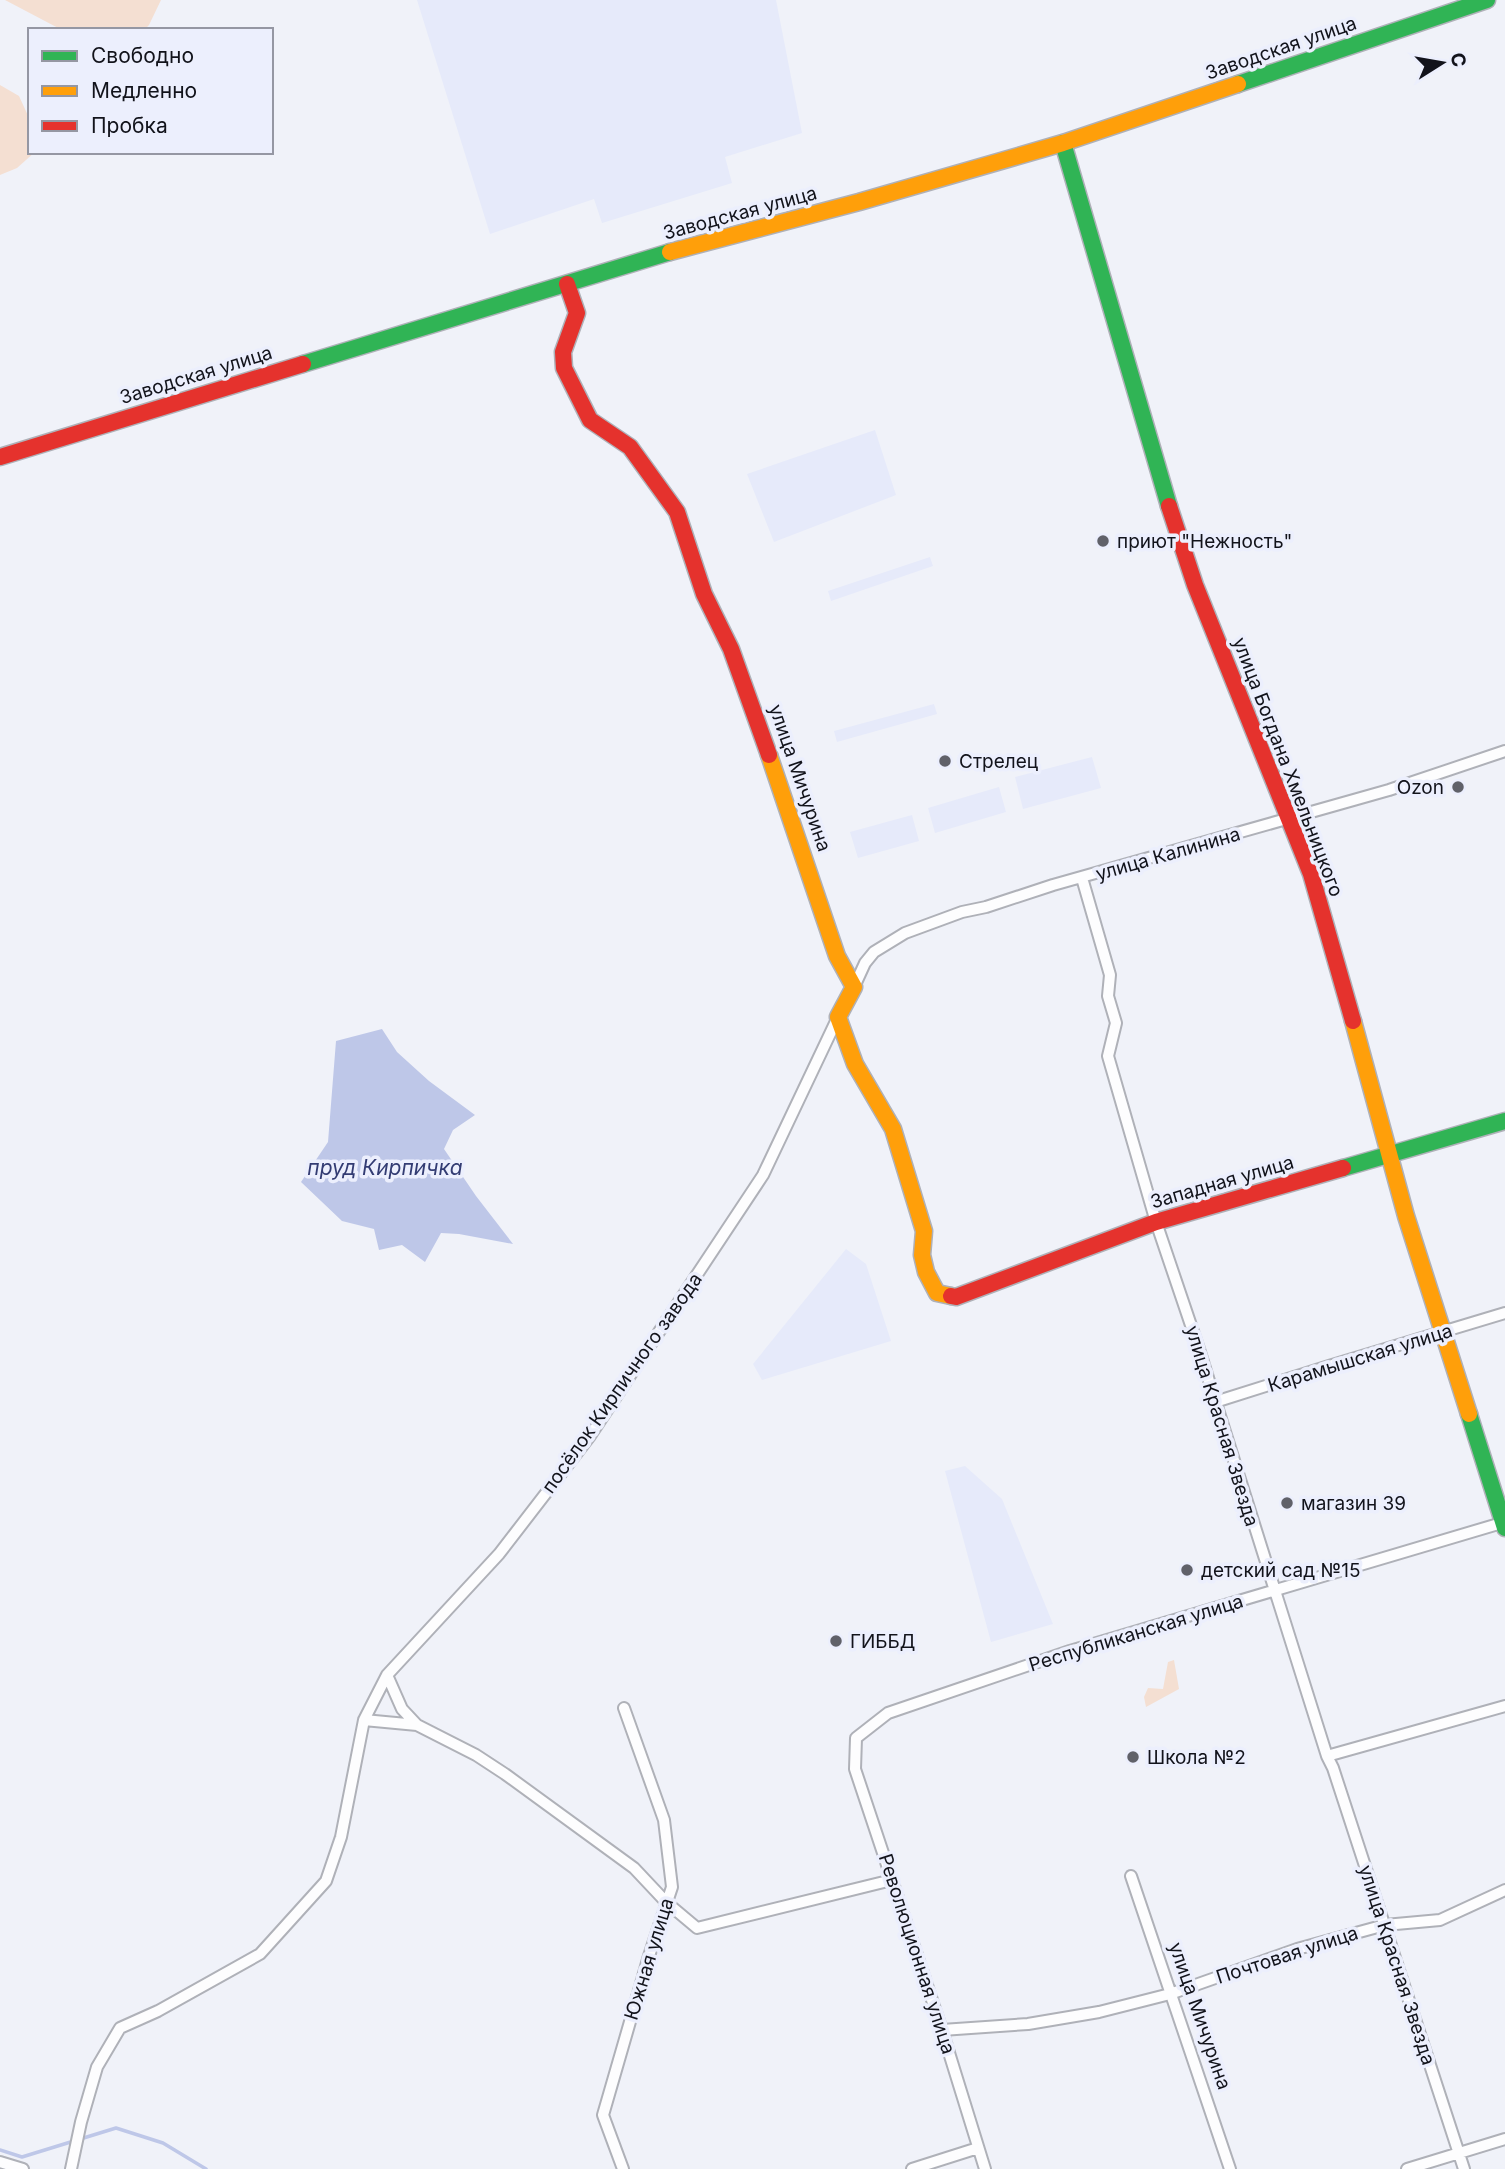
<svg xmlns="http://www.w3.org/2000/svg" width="1505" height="2169" font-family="Inter,sans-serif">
<rect width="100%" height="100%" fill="#f0f2f9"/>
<path fill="#e6eafa" d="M417 0H776L802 133 725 157 732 183 602 223 594 199 490 234Z
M875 430 896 495 774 542 747 474Z
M930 557 933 566 831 601 828 591Z
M934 704 937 714 837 742 834 731Z
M1092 757 1101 788 1023 809 1015 777Z
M999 787 1006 812 935 833 928 808Z
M912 815 919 841 858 858 850 832Z
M846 1249 866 1264 891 1341 762 1380 753 1364Z
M965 1466 1002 1499 1053 1624 991 1642 945 1471Z"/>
<path fill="#f4dfd2" d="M5 0H161L149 25 144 30H62Z
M0 85 19 96 30 120V152H35L17 168 0 175Z
M1174 1660 1179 1689 1146 1707 1144 1697 1148 1688 1163 1689 1168 1662Z"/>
<path fill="#bec7e8" d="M382 1029 397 1052 429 1081 475 1115 453 1130 444 1149 476 1196 513 1244 459 1234 441 1233 425 1262 402 1245 379 1250 374 1229 342 1221 301 1182 328 1142 336 1041Z"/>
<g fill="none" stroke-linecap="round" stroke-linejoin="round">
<path stroke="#bec7e8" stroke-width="3.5" d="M0 2150 22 2157 116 2128 163 2143 206 2169"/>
<defs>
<path id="street" d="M1082 878 1110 975 1108 996 1116 1023 1108 1056 1156 1222 1199 1349 1327 1756 1333 1768 1464 2169
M854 987 865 963 874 952 905 933 962 912 986 907 1053 885 1389 790 1505 751
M1215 1402 1329 1366 1505 1313
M387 1675 402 1709 417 1725
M364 1720 417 1725 476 1755 505 1774 634 1868 666 1902 697 1928 892 1880
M1327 1756 1505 1706
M1131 1876 1230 2169
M942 2030 1028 2024 1099 2012 1170 1994 1297 1949 1385 1925 1440 1920 1505 1890
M0 2162 23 2169
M71 2169 81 2122 97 2067 120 2028 158 2011 260 1954 326 1881 341 1837 364 1720 387 1675 499 1554 590 1436 763 1175 838 1017
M623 2169 603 2115 649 1956 672 1887 664 1820 624 1708
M912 2169 978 2148
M985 2169 942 2030 855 1769 856 1738 888 1713 1070 1651 1505 1522
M1407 2169 1505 2139"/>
<path id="fast" d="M1238 84 1487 0
M1063 143 1169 506
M303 364 670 252
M1343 1168 1505 1121
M1469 1414 1505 1528"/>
<path id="slow" d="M670 252 859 202 1063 143 1238 84
M769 755 837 956 854 987 838 1017 855 1064 893 1129 924 1231 922 1255 926 1272 937 1293 951 1296
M1353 1021 1406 1216 1469 1414"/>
<path id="jam" d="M567 284 577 313 563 352 564 368 590 420 630 447 677 512 704 594 731 649 769 755
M0 457 303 364
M1169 506 1195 585 1311 874 1353 1021
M951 1296 956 1297 1156 1222 1343 1168"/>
</defs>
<use href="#street" stroke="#afb1b8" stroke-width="14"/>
<use href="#fast" stroke="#afb1b8" stroke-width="19"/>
<use href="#slow" stroke="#afb1b8" stroke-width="19"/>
<use href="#jam" stroke="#afb1b8" stroke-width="19"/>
<use href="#street" stroke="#fdfdfe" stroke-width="10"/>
<use href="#fast" stroke="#30b455" stroke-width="16"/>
<use href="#slow" stroke="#ff9f0a" stroke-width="16"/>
<use href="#jam" stroke="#e5322d" stroke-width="16"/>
</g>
<g fill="#606169" stroke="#eceffd" stroke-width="2.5">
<circle cx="1103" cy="541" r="7"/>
<circle cx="945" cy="761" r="7"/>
<circle cx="1458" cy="787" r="7"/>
<circle cx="1287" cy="1503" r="7"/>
<circle cx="1187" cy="1570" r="7"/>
<circle cx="836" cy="1641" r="7"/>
<circle cx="1133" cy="1757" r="7"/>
</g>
<g text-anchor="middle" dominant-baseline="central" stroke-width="7" stroke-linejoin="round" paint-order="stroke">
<g font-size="19" fill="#12131b" stroke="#eceffd">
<text transform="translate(1281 48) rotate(-19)">Заводская улица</text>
<text transform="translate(740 213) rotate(-15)">Заводская улица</text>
<text transform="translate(196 375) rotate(-17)">Заводская улица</text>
<text transform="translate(1288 767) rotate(69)">улица Богдана Хмельницкого</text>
<text transform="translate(800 778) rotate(71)">улица Мичурина</text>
<text transform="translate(1168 854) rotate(-16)">улица Калинина</text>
<text transform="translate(1222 1182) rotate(-16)">Западная улица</text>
<text transform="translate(1360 1358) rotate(-17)">Карамышская улица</text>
<text transform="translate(622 1383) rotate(-55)">посёлок Кирпичного завода</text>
<text transform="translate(1222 1426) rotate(73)">улица Красная Звезда</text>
<text transform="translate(1136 1633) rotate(-17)">Республиканская улица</text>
<text transform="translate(917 1954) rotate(72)">Революционная улица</text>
<text transform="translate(1287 1955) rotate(-18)">Почтовая улица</text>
<text transform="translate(649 1959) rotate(-73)">Южная улица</text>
<text transform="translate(1397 1965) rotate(72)">улица Красная Звезда</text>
<text transform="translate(1200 2016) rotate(71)">улица Мичурина</text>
</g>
<g font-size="19" fill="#12131b" stroke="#eceffd" text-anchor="start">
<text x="1117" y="541">приют "Нежность"</text>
<text x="959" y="761">Стрелец</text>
<text x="1444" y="787" text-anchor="end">Ozon</text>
<text x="1301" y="1503">магазин 39</text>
<text x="1201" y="1570">детский сад №15</text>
<text x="850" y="1641">ГИББД</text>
<text x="1147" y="1757">Школа №2</text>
</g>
<g font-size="21" font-style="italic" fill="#333c73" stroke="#eceffd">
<text x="385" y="1167">пруд Кирпичка</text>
</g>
</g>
<rect x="28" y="28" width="245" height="126" fill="#eceffd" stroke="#9597a3" stroke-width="2"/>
<rect x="42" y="51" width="35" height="10" fill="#30b455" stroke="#9597a3" stroke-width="2"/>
<text x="91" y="63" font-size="21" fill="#12131b">Свободно</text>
<rect x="42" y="86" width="35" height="10" fill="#ff9f0a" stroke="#9597a3" stroke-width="2"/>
<text x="91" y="98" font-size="21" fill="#12131b">Медленно</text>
<rect x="42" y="121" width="35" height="10" fill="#e5322d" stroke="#9597a3" stroke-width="2"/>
<text x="91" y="133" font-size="21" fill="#12131b">Пробка</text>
<g transform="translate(1442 63) rotate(79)" stroke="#eceffd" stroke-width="5" paint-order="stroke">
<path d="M0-5L12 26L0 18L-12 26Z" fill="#12131b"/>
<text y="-10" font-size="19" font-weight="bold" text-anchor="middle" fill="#12131b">С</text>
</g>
</svg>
